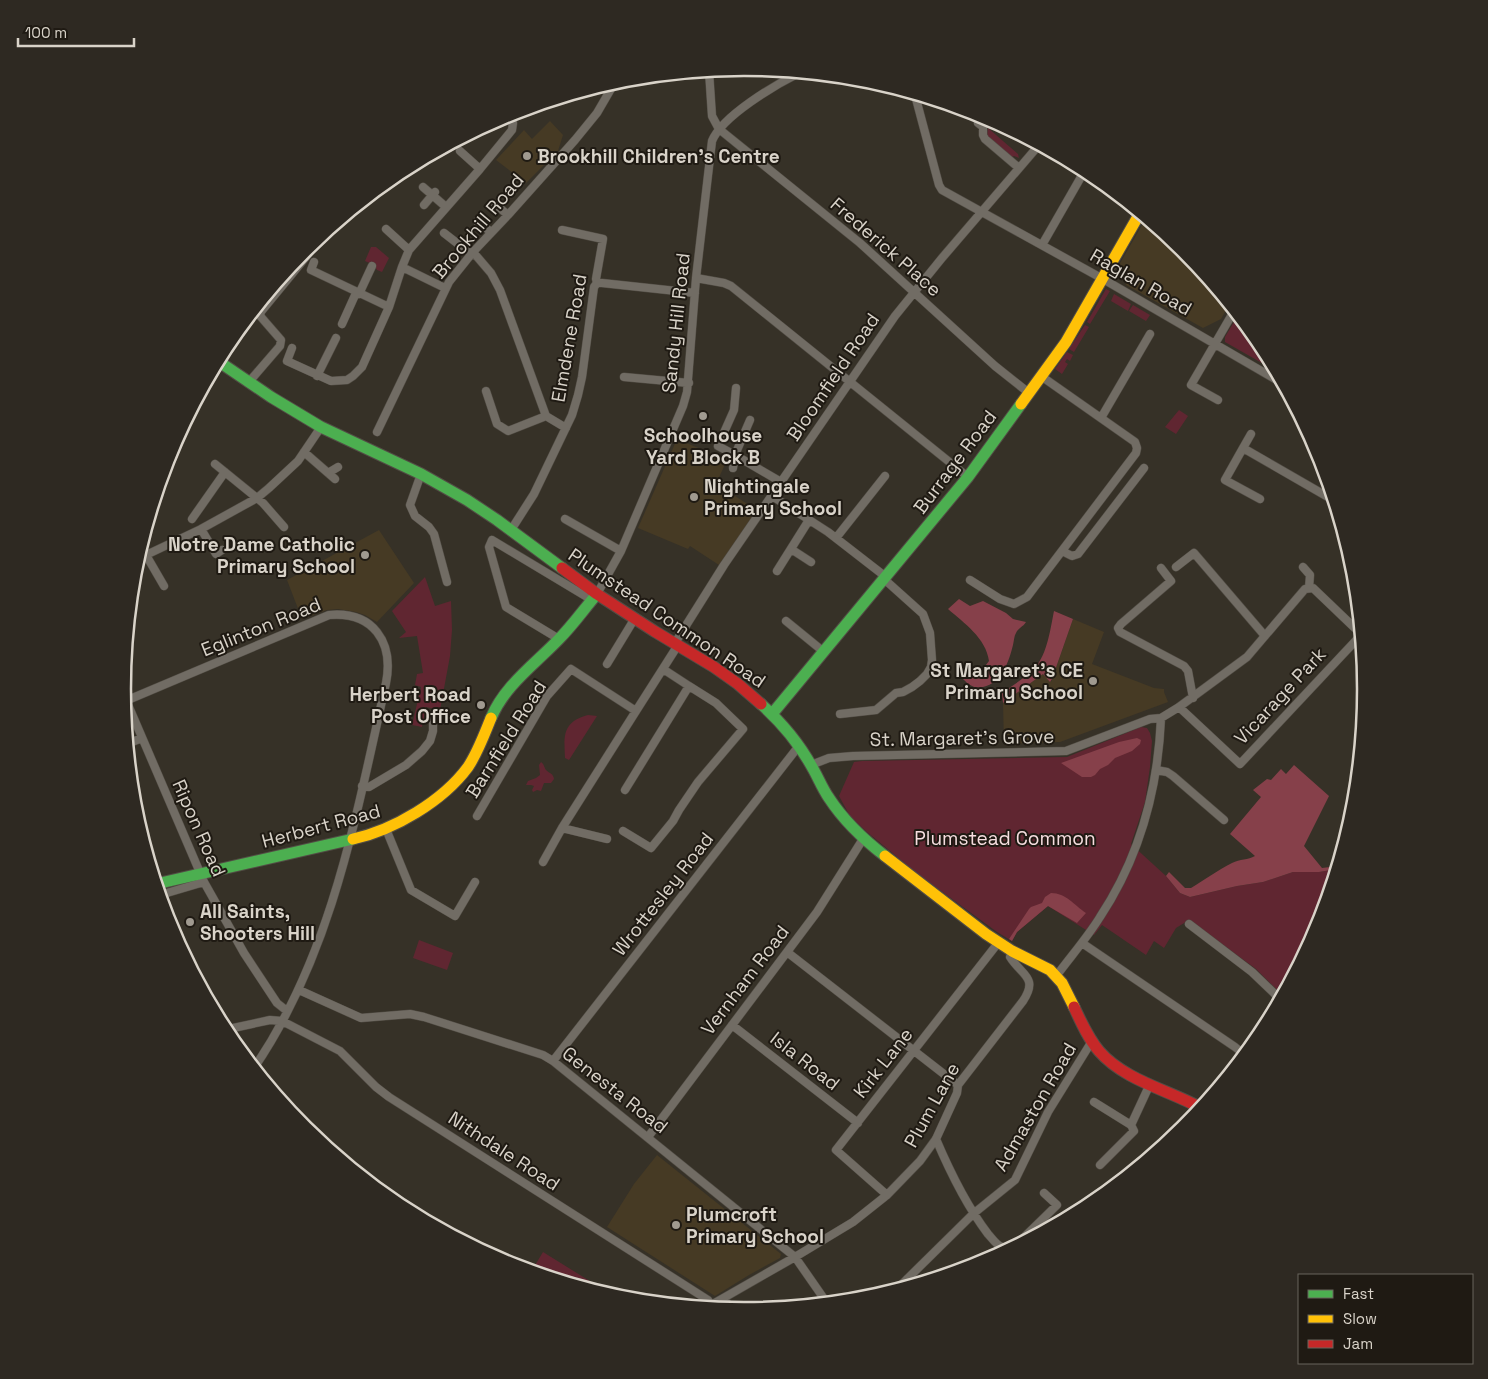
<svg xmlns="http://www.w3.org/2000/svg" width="1488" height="1379" font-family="'Space Grotesk',sans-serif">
<rect width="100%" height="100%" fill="#363127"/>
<path fill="#463a24" d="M550 121 563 135 558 151 526 183 496 160 524 130 532 139Z
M1146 218 1184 250 1229 305 1221 319 1203 328 1126 285 1119 265Z
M677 439 727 460 716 484 757 510 719 565 690 546 688 549 638 528Z
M379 530 414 583 377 622 365 615 356 612 338 609 327 610 302 619 287 580Z
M1073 619 1104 632 1092 664 1154 688 1164 689V692L1168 702 1060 742 1004 744 1003 703 1043 674 1051 682Z
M657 1155 781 1254 780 1258 749 1275 715 1296 607 1227 634 1184Z"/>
<path fill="#602631" d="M988 128 1018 154 1019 158 1014 156 1012 157 988 137 987 134Z
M371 247H376L389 258 382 272 377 270 374 265 365 261Z
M1106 289 1110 291 1090 324 1087 322Z
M1114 294 1131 304 1128 311 1111 301Z
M1133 305 1150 315 1146 321 1129 311Z
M1238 315 1261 344 1276 371 1225 342V337Z
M1085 325 1089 327 1074 352 1069 349Z
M1067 352 1073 355 1070 361 1067 359 1065 362 1068 364 1062 374 1055 369Z
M1179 410 1188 416 1176 434 1165 427Z
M425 577 435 606 451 601 452 630 450 656 440 710 426 707 422 727 412 725 421 687 415 685 417 674 423 673 417 636 399 638 406 632 392 611Z
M588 715 597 716 569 760 565 758C564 736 562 722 588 715Z
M1141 727 1147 728 1150 733 1152 741 1150 767 1145 802 1131 844 1166 876 1180 893 1190 897 1237 886 1263 882 1293 872H1319L1331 870 1335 873 1319 928 1282 995 1256 969 1189 920 1176 928 1164 948 1154 941 1146 955 1102 925 1094 935 1048 906 1017 932 1012 941 997 932 918 874 867 832 850 816 839 796 854 762 862 761 1067 757Z
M541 762C544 764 544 767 546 770 550 774 553 773 554 779L551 783H544L541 791 537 790 533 792 532 790 534 786 531 785H526L528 781 536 778 540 775 539 765Z
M419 940 453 953 447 970 413 958Z
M543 1252 617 1298 531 1272Z"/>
<path fill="#86404a" d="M959 599 970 606 983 601 1006 613 1013 619 1026 622C1023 627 1018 628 1016 633 1014 636 1014 641 1013 645 1009 661 1002 683 983 687 974 689 969 685 963 679L969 672 982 670 989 661C986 638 964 623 948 609Z
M1054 611 1073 619 1052 679 1050 682 1043 674 1003 703 1002 693C1012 686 1023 679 1032 671 1047 657 1050 631 1054 611Z
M1137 738 1141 740 1140 744 1132 751 1115 758 1108 765 1100 769 1095 775 1091 777H1082L1061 763 1119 742Z
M1294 765 1329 796 1304 846 1322 868 1330 867 1331 870 1319 872H1293L1263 882 1237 886 1190 897 1180 893 1166 876 1169 872 1185 888H1191C1204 880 1218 870 1232 863 1240 859 1248 860 1255 856L1230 834 1261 797 1253 790 1267 779 1271 780 1281 769 1286 774Z
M1051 893C1066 893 1074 905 1086 913L1077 923 1048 906 1017 932 1012 941 1009 939 1029 909 1031 907 1042 903 1045 897Z"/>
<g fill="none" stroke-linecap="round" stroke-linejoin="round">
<defs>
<path id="street" d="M709 71 712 116 719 129 860 243 995 366 1029 393
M915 95 939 185 942 190 1103 279 1282 383
M978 123 983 127V135L985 139 1019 168
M480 169 512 130 513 123 508 114
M423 187 446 207
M495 204 508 215
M424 205 435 192
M477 221 491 232
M386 229 409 250
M444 233 471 254
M1042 245 1085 170
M473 252 491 273 500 290 546 416 566 428
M314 262 311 270 389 307
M696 278 724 283 731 286 968 477
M597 283H602L695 293
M445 288 402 267 409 250 480 169 460 151
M359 294 372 266
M342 324 356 293
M292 348 287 361 331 381 347 380 353 376 362 367 389 307 402 267
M317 376 336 338
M624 377 689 383
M248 383 280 346 281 340 261 317 260 313 328 230
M736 388 734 410 718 446 735 455 750 420
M486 391 497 424 508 431 546 416
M1218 400 1191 385 1234 311
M1101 418 1150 334
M377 432 449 282 473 252 508 215 575 140 597 113 615 82
M1243 448 1251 434
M304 452 335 479
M215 464 263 503 284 527
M733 468 735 455 781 482
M328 473 338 467
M421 474 410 505 415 516 429 527 434 534 447 582
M772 496 828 532 886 577
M1260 499 1225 480 1243 448 1328 497 1332 496
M192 519 225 472
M565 519 621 551
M201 529 216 554 222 550
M511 530 534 494 572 415 578 395 582 377 594 287 597 283 596 279 603 239 562 230
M836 538 885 476
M791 549 811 562
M1062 551 1072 556 1078 554 1144 468
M146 555 164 586
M138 556 146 555 201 529 257 498 269 488 298 461 321 427
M1176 567 1194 553 1265 636
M1303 567 1310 575 1309 588
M1161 568 1171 581 1121 624 1118 628 1120 632 1184 666 1188 671 1193 698
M777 571 809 520
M970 580 1000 599 1014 604 1027 597 1136 453 1137 448 1135 442 1041 376
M597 594 621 551 683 406 687 392 696 278 712 141C722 116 775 85 799 73
M786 621 824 652
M559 639 506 607 489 547 492 540 592 600
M675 643 724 565 895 316 942 258 1039 145
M607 664 635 618
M126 700 204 882 244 953 277 1003 287 1011
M123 702 329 615C373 611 394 642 386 683 356 816 332 954 254 1068
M1179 707 1240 764 1361 635
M840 714 876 710 896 693 903 692 912 687 920 681 927 674 931 667 932 660 930 633 923 614 884 579
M127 744 142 738
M811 765 829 758 853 756 1066 751 1150 719 1161 718 1179 707 1247 657 1305 589 1313 588 1360 633
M1156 770 1167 772 1173 776 1224 820
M362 786 369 787 406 765 422 751 430 741 433 731V715
M625 790 689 686 663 669
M477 816 547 696 571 669 636 711 678 645
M562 828 607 839
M386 829 411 890 455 916 475 882
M623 831 651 848 673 821 679 810 698 782 743 729 716 703 689 686
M543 862 562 828 636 711
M160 895 204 882
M1189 924 1252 972 1280 999
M1082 943 1235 1047 1245 1055
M787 952 958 1085
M1057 975C1071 956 1087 938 1100 917 1139 858 1158 789 1161 718
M299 990 361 1018 410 1014 424 1017 543 1055 553 1061 795 1257 827 1303
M732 1025 858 1123
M224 1030 270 1020 282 1021 340 1051 376 1087 389 1097 708 1300 711 1305
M553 1061 798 747
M1094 1102 1131 1125
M296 1120 304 1126 311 1135
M648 1137 817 912 863 839
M936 1139C950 1172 966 1205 988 1234 992 1238 996 1245 1002 1247 1006 1249 1009 1249 1013 1248
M1100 1165 1134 1131 1131 1125 1150 1084
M887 1195 836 1150 998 943
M1014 1247 1057 1205 1044 1193
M907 1279 910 1283 915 1284
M896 1290 973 1214 1015 1180 1048 1112 1092 1041
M724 1298 731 1310
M706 1308 795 1257 853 1222 887 1195 920 1161 936 1139 957 1093 958 1085 1023 1001C1039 977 1021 975 1010 957L1012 951"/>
<path id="fast" d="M218 361 271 397 321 427 421 474 467 500 497 520 562 568
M761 704C781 722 799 743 812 767 818 777 822 788 829 798 844 821 863 839 885 856
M772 714 968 477 1021 404
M491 718C505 685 534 665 559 639 573 625 584 609 597 594
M156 884 353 839"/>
<path id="slow" d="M1021 404 1066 342 1140 213
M353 839C394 830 443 801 468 767 478 752 484 735 491 718
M885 856 986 934 1012 951 1050 970 1062 983 1074 1007"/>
<path id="jam" d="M562 568 597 594 654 631 714 667 738 684 761 704
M1074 1007C1081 1022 1088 1038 1099 1051 1124 1080 1168 1090 1201 1108"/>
</defs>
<use href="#street" stroke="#524d45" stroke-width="9"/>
<use href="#fast" stroke="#524d45" stroke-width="13"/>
<use href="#slow" stroke="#524d45" stroke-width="13"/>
<use href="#jam" stroke="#524d45" stroke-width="13"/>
<use href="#street" stroke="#716c64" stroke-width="8"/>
<use href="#fast" stroke="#4caf50" stroke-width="11"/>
<use href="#slow" stroke="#ffc107" stroke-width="11"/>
<use href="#jam" stroke="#c62828" stroke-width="11"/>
</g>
<g fill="#a09a90" stroke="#1f1a13" stroke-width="2">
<circle cx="527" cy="156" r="5"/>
<circle cx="703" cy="416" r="5"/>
<circle cx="694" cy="497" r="5"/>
<circle cx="365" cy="555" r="5"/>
<circle cx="1093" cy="681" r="5"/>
<circle cx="481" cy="705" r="5"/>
<circle cx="190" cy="922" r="5"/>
<circle cx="676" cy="1225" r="5"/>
</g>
<g text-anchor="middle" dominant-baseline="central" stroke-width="4" stroke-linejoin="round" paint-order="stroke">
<g font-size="19" font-weight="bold" fill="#d9d3c9" stroke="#1f1a13" text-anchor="start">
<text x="537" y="156">Brookhill Children’s Centre</text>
<text x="703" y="435" text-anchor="middle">Schoolhouse<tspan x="703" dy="22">Yard Block B</tspan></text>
<text x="704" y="486">Nightingale<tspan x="704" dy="22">Primary School</tspan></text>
<text x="355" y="544" text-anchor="end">Notre Dame Catholic<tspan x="355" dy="22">Primary School</tspan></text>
<text x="1083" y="670" text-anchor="end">St Margaret's CE<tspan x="1083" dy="22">Primary School</tspan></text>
<text x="471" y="694" text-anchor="end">Herbert Road<tspan x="471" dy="22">Post Office</tspan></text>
<text x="200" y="911">All Saints,<tspan x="200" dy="22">Shooters Hill</tspan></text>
<text x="686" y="1214">Plumcroft<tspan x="686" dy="22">Primary School</tspan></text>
</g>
<g font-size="19" fill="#d9d3c9" stroke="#1f1a13">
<text transform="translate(478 226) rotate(-50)">Brookhill Road</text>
<text transform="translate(886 247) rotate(41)">Frederick Place</text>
<text transform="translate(1141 282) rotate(30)">Raglan Road</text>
<text transform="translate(676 323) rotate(-84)">Sandy Hill Road</text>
<text transform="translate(569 338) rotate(-80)">Elmdene Road</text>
<text transform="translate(833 377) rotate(-56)">Bloomfield Road</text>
<text transform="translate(955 462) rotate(-53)">Burrage Road</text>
<text transform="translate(667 618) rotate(34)">Plumstead Common Road</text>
<text transform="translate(261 627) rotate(-22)">Eglinton Road</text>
<text transform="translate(1280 696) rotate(-47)">Vicarage Park</text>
<text transform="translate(962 738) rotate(-1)">St. Margaret's Grove</text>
<text transform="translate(506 739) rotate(-58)">Barnfield Road</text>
<text transform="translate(321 826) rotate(-15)">Herbert Road</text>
<text transform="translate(199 828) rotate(66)">Ripon Road</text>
<text transform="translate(663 894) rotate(-52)">Wrottesley Road</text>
<text transform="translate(745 980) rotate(-53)">Vernham Road</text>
<text transform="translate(805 1061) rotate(38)">Isla Road</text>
<text transform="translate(883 1063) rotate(-52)">Kirk Lane</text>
<text transform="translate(615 1090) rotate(38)">Genesta Road</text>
<text transform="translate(932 1105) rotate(-61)">Plum Lane</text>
<text transform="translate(1035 1107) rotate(-60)">Admaston Road</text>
<text transform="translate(504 1151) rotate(33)">Nithdale Road</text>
</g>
<g font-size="19" fill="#f6dddf" stroke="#1f1a13">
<text x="1005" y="838">Plumstead Common</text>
</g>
</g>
<path d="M0 0H1488V1379H0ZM131 689a613 613 0 1 1 1226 0a613 613 0 1 1-1226 0Z" fill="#2e2922" fill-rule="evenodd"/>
<path fill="none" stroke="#d9d3c9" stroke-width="2.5" d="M131 689a613 613 0 1 1 1226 0a613 613 0 1 1-1226 0Z"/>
<rect x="1298" y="1274" width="175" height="90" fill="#1f1a13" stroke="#69645c"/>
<rect x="1308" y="1290" width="25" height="8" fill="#4caf50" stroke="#69645c"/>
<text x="1343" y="1299" font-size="15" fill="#d9d3c9">Fast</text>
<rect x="1308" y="1315" width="25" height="8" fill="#ffc107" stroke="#69645c"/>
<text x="1343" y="1324" font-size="15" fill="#d9d3c9">Slow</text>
<rect x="1308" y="1340" width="25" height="8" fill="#c62828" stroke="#69645c"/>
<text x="1343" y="1349" font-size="15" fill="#d9d3c9">Jam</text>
<path d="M18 38v8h116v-8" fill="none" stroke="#d9d3c9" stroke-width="2.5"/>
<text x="25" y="38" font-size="15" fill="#d9d3c9" stroke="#1f1a13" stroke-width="4" paint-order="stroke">100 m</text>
</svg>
